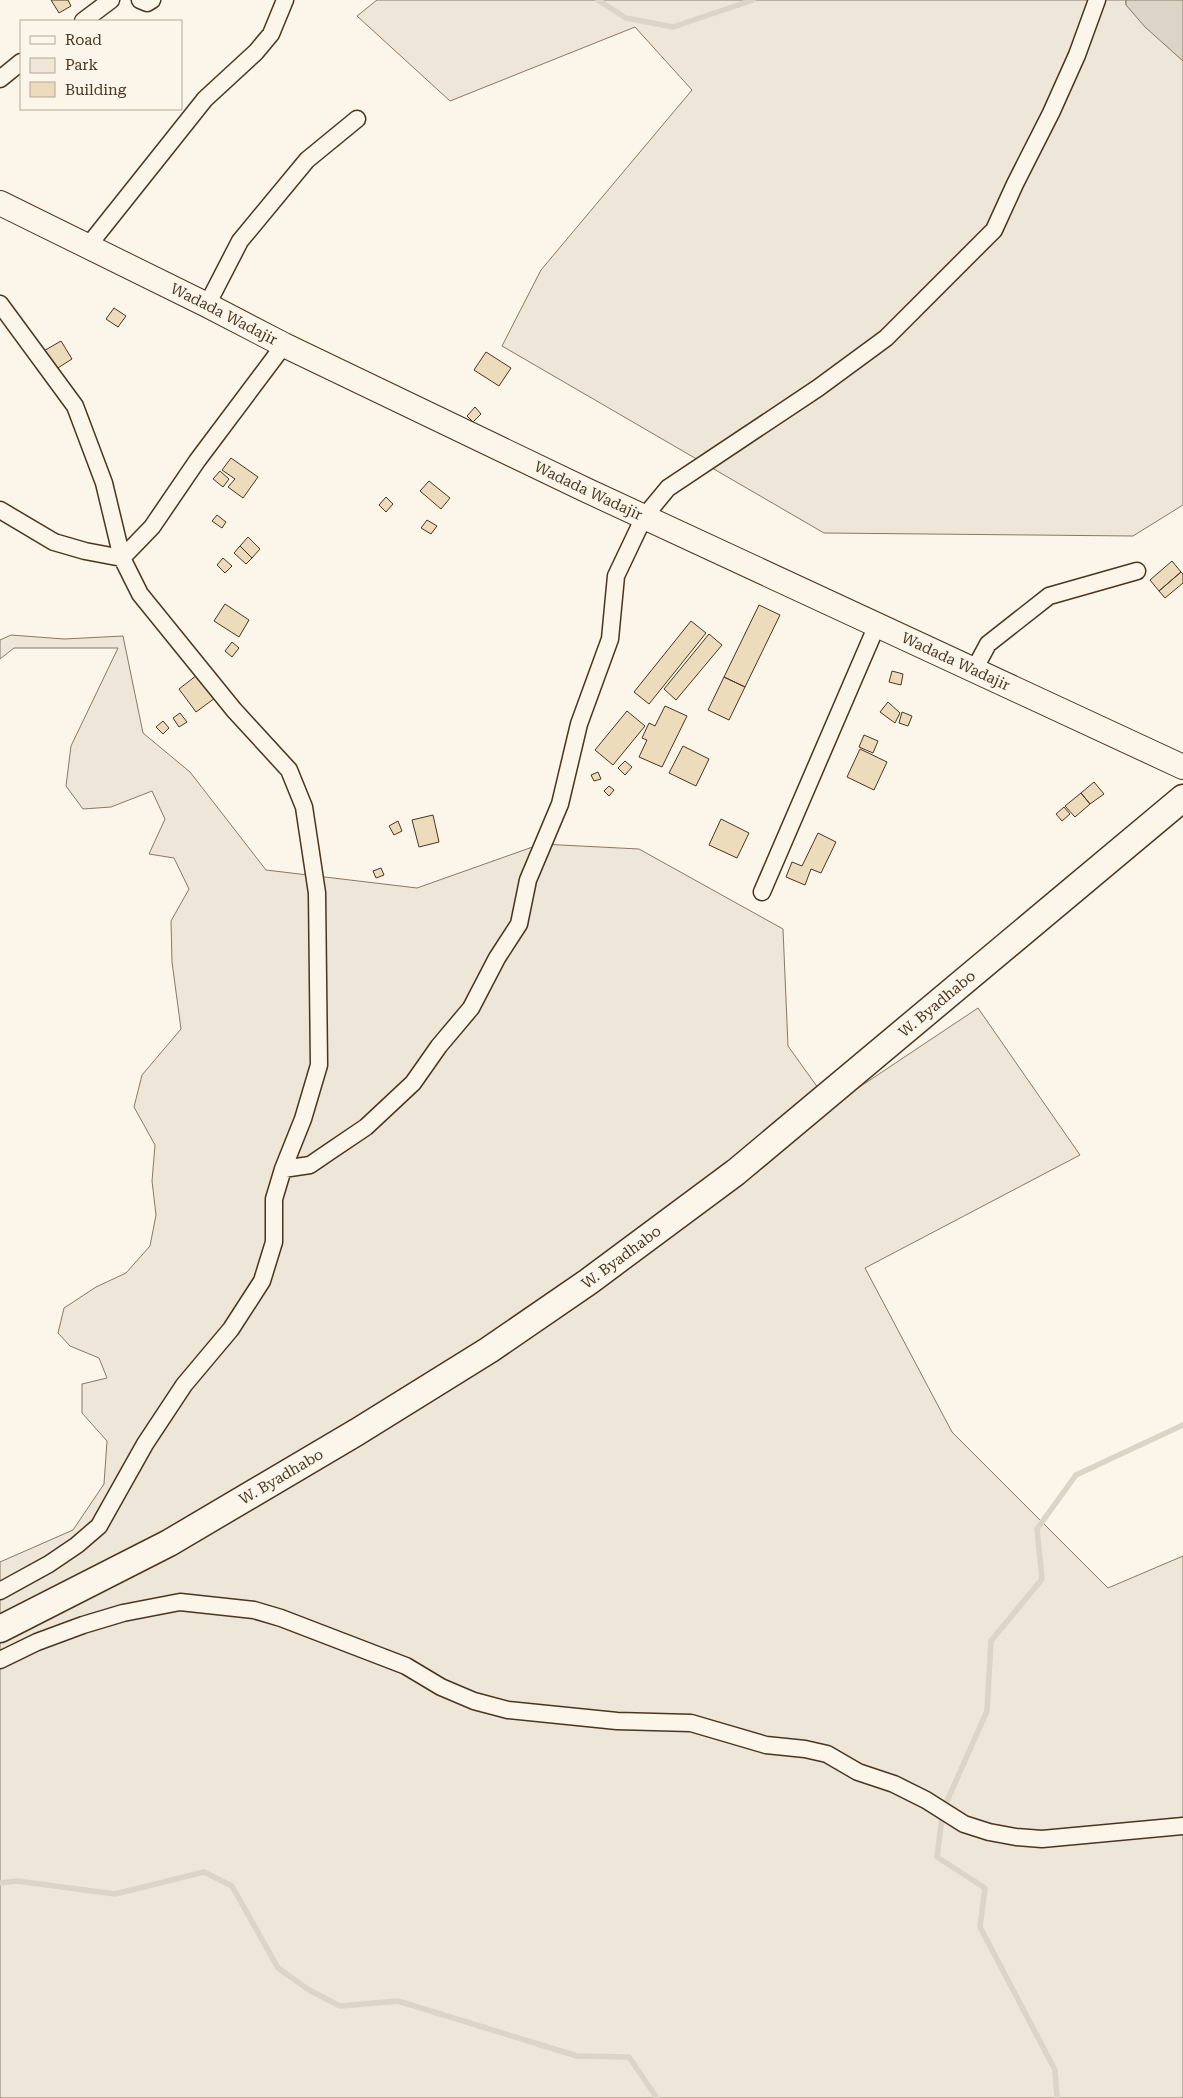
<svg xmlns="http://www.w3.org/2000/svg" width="1183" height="2098" font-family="'Roboto Serif',serif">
<rect width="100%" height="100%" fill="#fbf6e9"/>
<path fill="#ede6d9" stroke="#887966" d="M377 0H1126V5L1183 61V505L1133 536 824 533 502 346 541 270 692 90 635 27 450 101 357 16Z
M11 635 64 639 123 636 143 733 190 772 266 870 417 888 541 844 639 849 783 929 788 1046 831 1106 978 1008 1080 1155 865 1268 952 1432 1108 1588 1183 1556V2098H0V1562L73 1530 104 1484 107 1441 82 1413V1384L107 1378 99 1358 70 1346 58 1333 64 1308 96 1287 126 1273 150 1246 156 1215 152 1181 155 1145 134 1107 142 1075 181 1029 172 962 171 921 189 889 174 858 149 854 165 819 152 791 111 807 83 809 66 786 71 746 118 648H14L0 659V640Z"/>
<path fill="#dcd4c6" stroke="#887966" d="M1126 0H1183V61L1145 27 1126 5Z"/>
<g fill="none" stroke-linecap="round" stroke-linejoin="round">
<path stroke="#dcd4c6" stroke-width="5.5" d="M598 0 626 18 673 27 753 0
M0 1883 17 1881 115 1894 204 1872 232 1886 278 1968 309 1990 340 2006 398 2001 577 2056 629 2057 657 2098
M1057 2098 1055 2070 980 1927 985 1888 937 1857 943 1810 987 1711 991 1641 1042 1579 1037 1529 1076 1475 1183 1425"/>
</g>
<path fill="#ecdcbc" stroke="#4a3520" d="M51 0H68L71 6 59 13Z
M114 308 126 316 118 327 106 319Z
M61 341 72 359 53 371 42 352Z
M486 352 511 368 499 386 474 370Z
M475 407 481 414 473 422 467 416Z
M231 458 258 477 243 498 228 487 235 479 222 470Z
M220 471 229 479 223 487 213 479Z
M429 481 450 498 441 509 420 491Z
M386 497 393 504 386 512 379 505Z
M217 515 226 522 222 528 212 521Z
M427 520 437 526 431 534 421 528Z
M248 537 260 549 252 558 240 546Z
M240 546 252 558 246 564 234 553Z
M223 558 232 566 225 573 217 565Z
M1172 561 1181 572 1159 591 1150 580Z
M1181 572 1183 574V583L1165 598 1159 591Z
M225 604 249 620 239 637 214 621Z
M759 605 780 615 745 687 724 677Z
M691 621 706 633 649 704 634 692Z
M709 634 722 645 676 700 664 689Z
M232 642 239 648 232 657 225 651Z
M892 671 903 674 901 685 889 682Z
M197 675 215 698 196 712 179 689Z
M724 677 745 687 729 720 708 710Z
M888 702 900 713 895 723 880 712Z
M665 706 687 716 662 767 639 757 647 740 642 738 649 723 655 726Z
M627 711 645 726 613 765 595 750Z
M902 712 912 716 908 726 899 723Z
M180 713 187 722 179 727 173 718Z
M163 721 169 728 163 734 156 727Z
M864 735 878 741 873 753 859 747Z
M683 746 709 759 696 786 669 773Z
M860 749 887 762 874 790 847 777Z
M625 761 632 767 625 775 618 768Z
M598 772 601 779 594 781 591 775Z
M1094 782 1104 794 1090 804 1081 793Z
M609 786 614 790 609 796 604 791Z
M1081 793 1090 804 1075 817 1065 806Z
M1064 807 1070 814 1062 821 1056 814Z
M433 815 439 842 419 847 412 820Z
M721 819 749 833 737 858 709 845Z
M398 821 402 831 394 835 389 826Z
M818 833 836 842 821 873 811 869 805 885 786 877 792 862 802 866Z
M381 868 384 875 376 878 373 871Z"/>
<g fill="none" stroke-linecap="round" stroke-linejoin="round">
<defs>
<path id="street" d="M140 0 147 3 152 0
M83 21 111 0
M0 79 21 62
M88 246 205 99 256 52 271 34 285 0
M0 304 75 406 104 483 122 558 140 594 234 710 289 770 304 807 317 893 319 1065 303 1119 283 1169 274 1199V1242L262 1281 231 1329 184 1385 145 1444 99 1526 77 1545 49 1564 0 1591
M207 305 240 241 307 160 357 119
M0 510 54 542 85 551 122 558 152 527 197 461 284 345
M974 670 988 644 1049 596 1137 571
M762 892 877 625
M283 1169 310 1165 329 1152 366 1127 413 1083 439 1046 471 1008 497 958 519 924 528 880 560 804 579 724 610 639 616 576 644 517 668 488 818 388 886 338 994 230 1015 184 1051 113 1077 55 1097 0
M0 1660 37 1642 83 1625 123 1613 180 1602 254 1610 281 1618 406 1666 441 1687 474 1701 508 1710 617 1721 691 1723 766 1745 805 1749 827 1754 858 1772 894 1784 926 1800 964 1824 989 1832 1016 1837 1042 1839 1183 1826"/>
<g id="secondary">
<path id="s1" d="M0 203 207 305 284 345 586 490 1183 767"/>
</g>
<g id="primary">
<path id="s2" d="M0 1629 169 1543 357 1432 489 1350 588 1282 736 1172 1183 798"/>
</g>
</defs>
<use href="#street" stroke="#4a3520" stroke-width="19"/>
<use href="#secondary" stroke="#4a3520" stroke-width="26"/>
<use href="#primary" stroke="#4a3520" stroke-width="29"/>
<use href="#street" stroke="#fbf6e9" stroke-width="16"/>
<use href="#secondary" stroke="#fbf6e9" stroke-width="24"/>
<use href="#primary" stroke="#fbf6e9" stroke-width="26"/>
</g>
<g text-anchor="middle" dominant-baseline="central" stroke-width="4" stroke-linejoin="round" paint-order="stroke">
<g font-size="15" fill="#4a3520" stroke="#fbf6e9">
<text stroke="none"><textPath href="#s1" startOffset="250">Wadada Wadajir</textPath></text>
<text stroke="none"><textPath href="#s1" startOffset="655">Wadada Wadajir</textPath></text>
<text stroke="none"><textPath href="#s1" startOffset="1060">Wadada Wadajir</textPath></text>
<text stroke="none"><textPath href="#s2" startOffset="1130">W. Byadhabo</textPath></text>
<text stroke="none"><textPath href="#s2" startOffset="725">W. Byadhabo</textPath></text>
<text stroke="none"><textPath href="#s2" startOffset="320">W. Byadhabo</textPath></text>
</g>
</g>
<rect x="20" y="20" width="162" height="90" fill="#fbf6e9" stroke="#b4a999"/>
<rect x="30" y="36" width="25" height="8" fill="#fbf6e9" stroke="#b4a999"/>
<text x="65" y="45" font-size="15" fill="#4a3520">Road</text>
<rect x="30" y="58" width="25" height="15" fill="#ede6d9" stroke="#b4a999"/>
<text x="65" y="70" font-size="15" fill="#4a3520">Park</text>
<rect x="30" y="82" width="25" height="15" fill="#ecdcbc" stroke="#b4a999"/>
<text x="65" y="95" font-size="15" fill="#4a3520">Building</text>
</svg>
